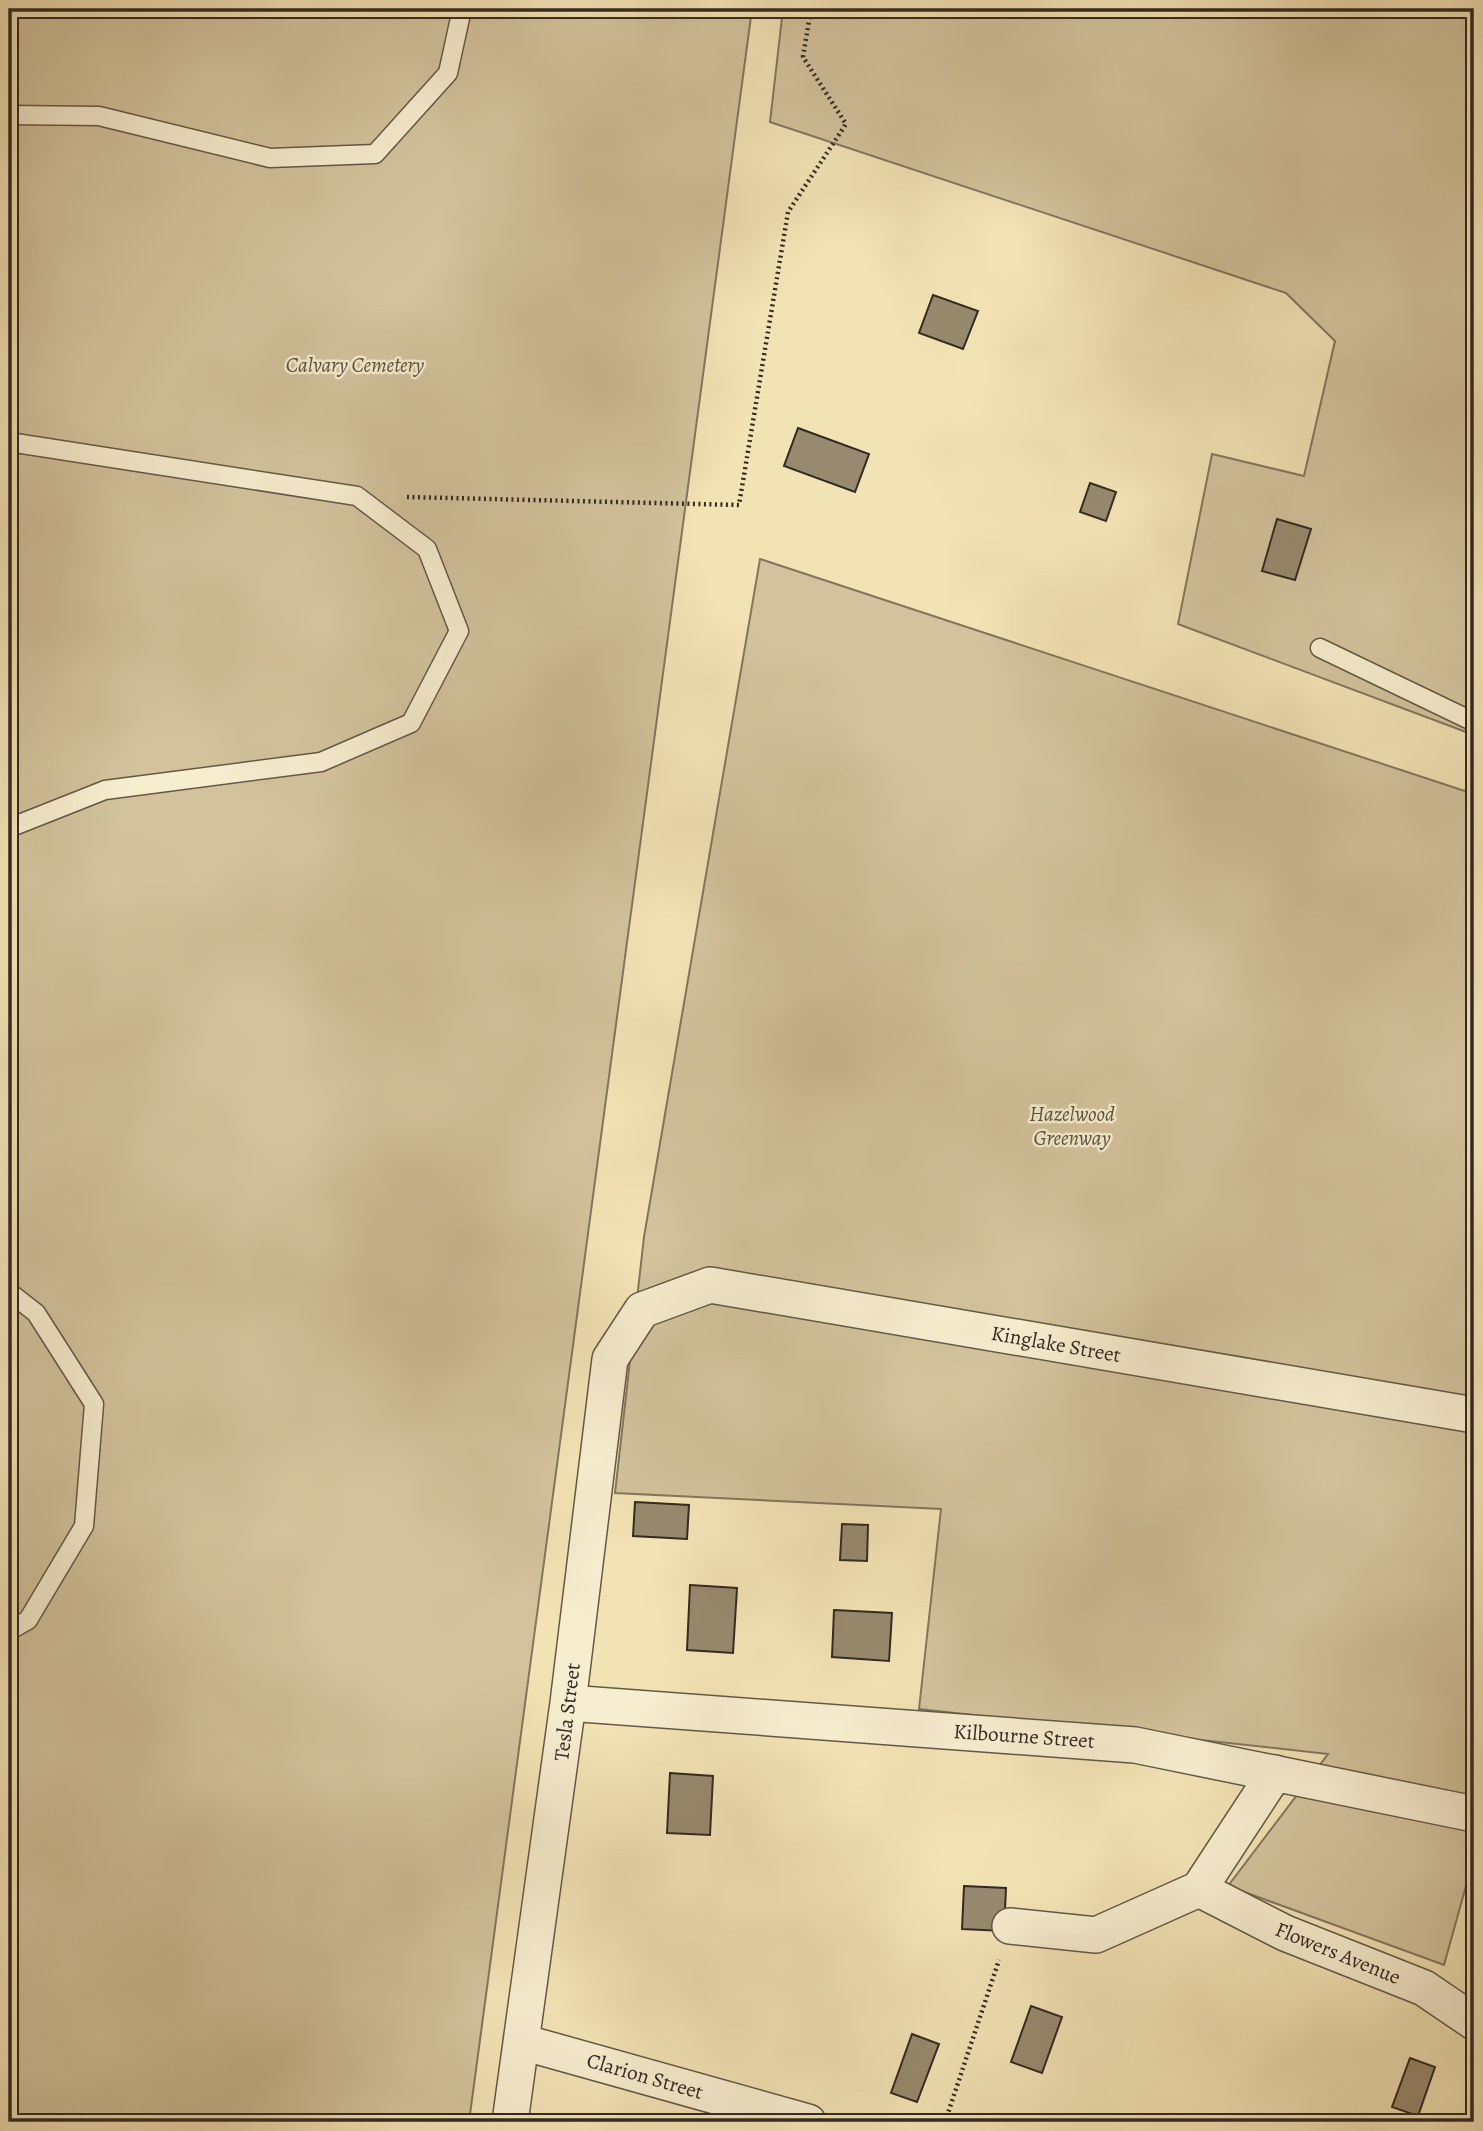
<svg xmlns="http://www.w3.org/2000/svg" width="1483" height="2131" font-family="Alegreya,serif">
<rect width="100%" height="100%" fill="#f2e3b5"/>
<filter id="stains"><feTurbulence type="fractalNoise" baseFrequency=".00286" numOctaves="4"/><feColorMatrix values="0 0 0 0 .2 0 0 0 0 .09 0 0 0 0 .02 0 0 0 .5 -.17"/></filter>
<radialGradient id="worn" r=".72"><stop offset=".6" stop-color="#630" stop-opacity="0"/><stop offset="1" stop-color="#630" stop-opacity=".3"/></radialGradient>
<path fill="#d2c39c" stroke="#83765f" stroke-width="2" d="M9 9H752L469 2122H9Z
M783 9H1474V735L1178 624 1212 454 1304 476 1335 341 1286 293 770 122Z
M760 559 1474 794V1857L1444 1965 1228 1886 1328 1754 919 1709 941 1509 615 1493 644 1237Z"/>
<path fill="#978a6e" stroke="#342922" stroke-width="2" d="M933 295 978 311 963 349 919 333Z
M798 428 869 454 855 492 784 466Z
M1090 483 1116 492 1106 521 1080 512Z
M1277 519 1311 529 1295 580 1262 571Z
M635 1502 689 1505 687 1539 633 1536Z
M842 1524 868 1525 867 1561 840 1560Z
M690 1585 737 1588 733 1653 687 1650Z
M834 1610 892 1613 889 1661 832 1657Z
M670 1773 713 1776 710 1835 667 1833Z
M964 1886 1006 1888 1004 1931 962 1929Z
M1031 2006 1062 2017 1042 2073 1011 2062Z
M912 2034 939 2044 917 2102 891 2093Z
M1410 2058 1435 2067 1418 2116 1392 2107Z"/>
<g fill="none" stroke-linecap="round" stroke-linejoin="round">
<defs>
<path id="service" d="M9 115 99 116 270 158 375 154 448 73 462 9
M9 442 357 496 427 549 459 631 411 723 321 762 105 790 9 828
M1320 648 1474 722
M9 1292 36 1313 94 1404 84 1526 28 1620 9 1631"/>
<path id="minor" d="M568 1703 1135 1745 1474 1814
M1199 1889 1285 1933 1424 1988 1474 2022
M1010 1926 1096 1935 1199 1889 1275 1773
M522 2042 808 2122
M510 2122 568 1703 610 1359 642 1310 710 1285 1474 1415"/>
</defs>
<use href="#service" stroke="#645847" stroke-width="21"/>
<use href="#minor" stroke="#645847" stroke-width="38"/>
<path stroke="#342922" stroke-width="4.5" stroke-dasharray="2 3.5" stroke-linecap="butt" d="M407 497 739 505 788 212 846 124 803 57 811 9
M945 2122 999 1960"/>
<use href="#service" stroke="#f7edcf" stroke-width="18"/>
<use href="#minor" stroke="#f7edcf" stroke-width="35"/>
</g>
<g text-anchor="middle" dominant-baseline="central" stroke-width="5" stroke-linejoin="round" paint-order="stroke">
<g font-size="21" font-style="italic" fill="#5c5040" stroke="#f7edcf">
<text x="355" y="365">Calvary Cemetery</text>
<text x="1072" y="1114">Hazelwood<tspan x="1072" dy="24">Greenway</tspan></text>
</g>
<g font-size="21" fill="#342922" stroke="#f7edcf">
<text transform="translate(1056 1344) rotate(10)">Kinglake Street</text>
<text transform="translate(567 1712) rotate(-83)">Tesla Street</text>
<text transform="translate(1024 1736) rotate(4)">Kilbourne Street</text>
<text transform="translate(1338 1953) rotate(22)">Flowers Avenue</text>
<text transform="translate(645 2076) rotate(16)">Clarion Street</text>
</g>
</g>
<rect width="1483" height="2131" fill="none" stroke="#f2e3b5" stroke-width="35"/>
<rect x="10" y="10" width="1462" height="2110" fill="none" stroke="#342922" stroke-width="3.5"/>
<rect x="18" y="18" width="1448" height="2096" fill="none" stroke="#342922" stroke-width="2"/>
<rect width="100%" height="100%" filter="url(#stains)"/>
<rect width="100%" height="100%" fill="url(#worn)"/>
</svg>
